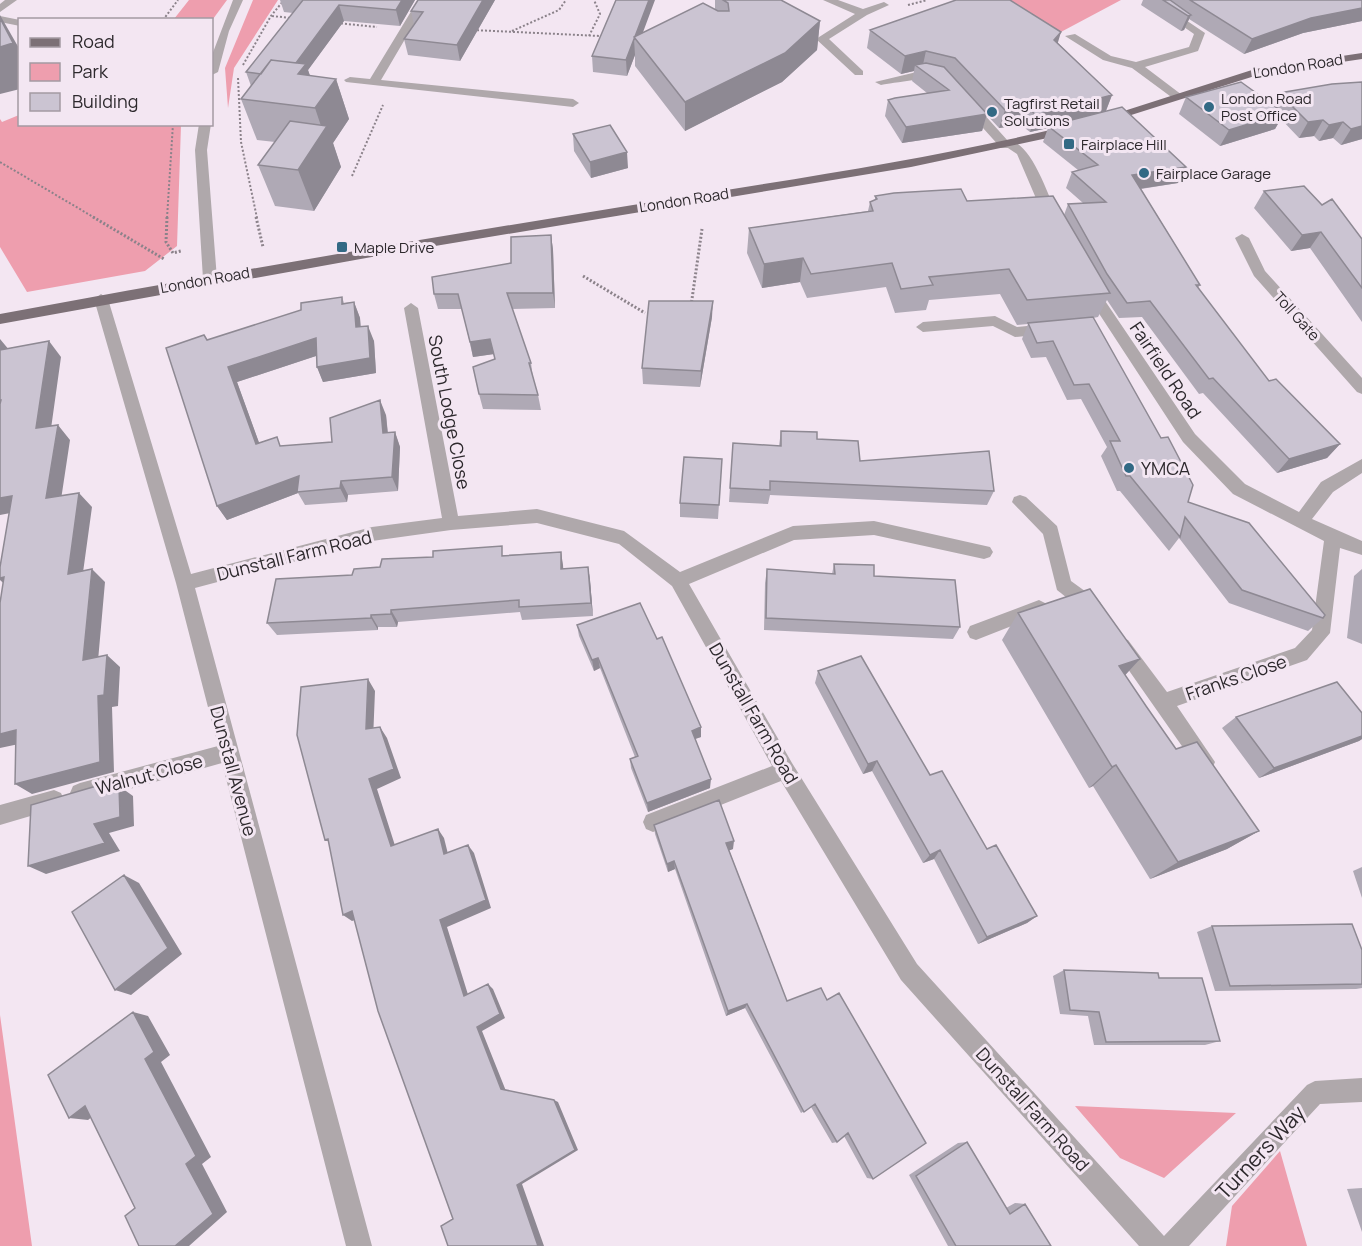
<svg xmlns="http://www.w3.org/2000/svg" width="1362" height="1246" font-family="Manrope,sans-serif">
<rect width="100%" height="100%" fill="#f3e6f2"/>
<path fill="#ee9eae" d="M189 0H227L213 19H174Z
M253 0H278L234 68 228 108 225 68Z
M993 0H1121L1059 33Z
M19 115 20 124 181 125 177 246 145 271 27 292 0 247V119L2 122Z
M0 1015 32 1246H0Z
M1075 1106 1236 1113 1164 1178 1120 1158Z
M1280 1151 1307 1246H1226L1232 1206Z"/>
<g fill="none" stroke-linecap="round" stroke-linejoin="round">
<path stroke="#8b828a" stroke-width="2" stroke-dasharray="2 2" stroke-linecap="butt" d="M908 5 927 0
M272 16 291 18
M163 20 178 0
M337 23 377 27
M473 30 600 36
M512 31 559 10 566 0
M589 36 600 14 594 0
M243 65 271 16 284 0
M238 78 241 142 257 218
M0 162 95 218
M352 176 383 105
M167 218 173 124"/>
<path stroke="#8b828a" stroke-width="3" stroke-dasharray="2 2" stroke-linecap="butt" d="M93 217 164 259
M167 217 166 242 173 253 181 251
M256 217 263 247
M583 276 645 313
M691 306 702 229"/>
<path fill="#afa8ab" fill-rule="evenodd" d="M5 0H17L0 12V4Z
M233 0H243L229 31 218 72 212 75V55Z
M418 0H428L381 80 573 99 579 103 573 107 346 82 344 80 350 77 370 79Z
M823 0H838L863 9 884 2 889 5 867 15 829 39 863 71V75H855L816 39 855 14Z
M1168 8 1205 33 1198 51 1145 67 1182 95V99H1174L1132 68 1103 60 1065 36 1075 34 1111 56 1136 62 1189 47 1194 34 1164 13 1163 11Z
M0 16 20 20V26L0 22Z
M925 70 942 74C938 77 891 83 881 85L875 82Z
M965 102H973L1008 141C1031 140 1049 198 1058 217L1056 220H1046L1044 217 1017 154 1008 148H1001L965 108Z
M199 124H211L207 150 217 279 210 284 203 279 195 150Z
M1242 234 1249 238 1265 271 1362 378V394L1357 392 1254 276 1235 238Z
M1090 284 1095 286 1195 434 1245 484 1299 512 1321 482 1362 459V473L1333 492 1312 519 1362 541V555L1340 548 1330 633 1307 660 1177 706 1215 762 1212 769 1205 771 1198 769 1116 652 1113 646 1116 640 1122 638 1128 640 1167 692 1295 648 1312 630 1324 541 1233 494 1183 442 1083 289Z
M101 294 108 299 191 574 372 527 442 518 404 308 411 303 418 308 458 516 537 509 624 531 680 572 793 526 874 521 990 547 993 552 990 557 984 559 874 535 794 540 689 584 792 763 917 964 1164 1236 1307 1085 1315 1081 1362 1078V1102L1320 1104 1189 1246H1139L901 980 781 781 653 832 646 829 643 822 646 815 772 766 672 586 619 544 537 523 451 530 372 541 195 588 372 1246H346L222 763 80 803 73 800 70 793 73 786 80 783 218 746 176 583 94 299Z
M995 316 1017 327 1047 324 1054 329 1047 334 1015 337 993 326 923 332 916 327 923 322Z
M1020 495 1026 497 1057 526 1071 581 1100 602 1103 607 1100 612C1086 617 1068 598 1057 590L1043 534 1012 502 1014 497Z
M1039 600 1045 603 1048 608 1045 613 976 640 970 638 967 632 970 626Z
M54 790 61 793 64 800 61 807 0 825V805Z"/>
<path fill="#7c7076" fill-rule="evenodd" d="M1362 53V59L1261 74 1109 122 1099 119 1255 69Z
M1067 126 1073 130 1071 133 911 167 405 251 0 324V314C211 275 422 239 633 205 778 181 924 161 1067 126Z"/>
</g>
<path fill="#afa9b5" d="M280 0H415L400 26 344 21 308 70 310 76 336 79 349 119 333 143 341 167 314 211 275 206 258 165 275 142 257 140 241 99 251 86 246 72 293 13 284 12Z
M495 0 460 61 408 55 404 39 414 25 411 11Z
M715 0H781L820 21 817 50 782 82 685 131 635 66V55L627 76 593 72 592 56 643 32 715 9Z
M1143 0H1362V21L1303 33 1244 54 1189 19 1184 30 1181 31 1141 5Z
M870 30 1058 43 1112 95 1106 111 1186 167 1178 183 1141 189 1200 285 1198 288 1239 342 1269 381 1340 444 1327 458 1277 473 1203 393 1199 394 1142 317 1119 318 1107 300 1098 317 1093 318 1188 502 1323 618 1308 631 1229 603 1179 538 1169 551 1120 491H1117L1101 456 1107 447 1081 399 1067 400 1046 357 1031 358 1022 339 1028 324 1017 325 1000 294 929 300 926 310 895 313 886 287 807 298 800 282 762 288 747 253 749 228 868 211 870 202 875 200V196L967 201 1064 215 1068 204 1083 203 1066 188 1072 172 1078 170 1043 142 1048 128 1030 132 1021 125 999 128 987 115 982 131 902 143 885 116 888 100 927 93 912 81 914 71 901 74 867 48Z
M1362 82V139L1341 145 1333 138 1319 141 1314 136 1299 138 1281 119 1275 129 1220 146 1179 114 1186 97 1272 104 1279 93Z
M573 134 628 168 591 178 574 151Z
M1264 191 1322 205 1362 239V322L1310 248 1291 251 1254 208Z
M551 235 553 250 555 308 512 309 531 363 533 378 538 395 541 410 483 409 479 394 495 359 494 354 473 357 462 309H438L434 294 511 263Z
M342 297 344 303 354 302 360 318 361 327 374 341 376 373 323 382 317 367 316 356 237 382 259 443 282 446 332 442 386 415 388 433 395 432 400 447 398 491 348 495 347 502 305 505 298 493 227 520 217 506 208 340Z
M712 317 700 387 643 384 642 368Z
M781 431 817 439 860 461 994 491 987 505 770 495 768 504 729 502 733 443 779 446Z
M722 459 718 519 680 517V503Z
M561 552 563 569 588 567 590 580 593 616 522 620 520 612 398 622 397 627H378V630L277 635 267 623 352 575 380 567 505 555Z
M834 564 960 627 953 639 764 630 765 583 767 569 832 574Z
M1362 569V644L1347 638 1354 576Z
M1018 613 1140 659 1125 675 1146 706 1176 749 1259 831 1227 849 1150 879 1093 786 1089 788 1002 640Z
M577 625 701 737 695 739 710 788 648 812 631 768 630 759 635 757 600 668 594 671 579 636Z
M818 671 930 775 987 849 1037 916 1027 923 978 944 934 859 923 863 872 771 863 774 815 683Z
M1362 713V739L1359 741 1259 778 1222 728 1236 717Z
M654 825 733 849 729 850 787 1001 873 1179 867 1178 844 1136 837 1142 832 1143 811 1107 801 1113 745 1008 726 1016 675 869 668 872 655 834Z
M1362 867V898L1353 871Z
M1212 926 1362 950V988L1356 989 1215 991 1197 932Z
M1064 970 1159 978 1220 1041 1205 1045H1094L1088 1016 1060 1014 1053 976Z
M967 1142 1006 1208 1015 1203 1025 1204 1051 1246H948L909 1175 958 1143Z
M1362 1188V1232L1347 1189Z"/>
<path fill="#8e8993" d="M402 0H415L400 26 396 10Z
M483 0H495L460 61 457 45Z
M649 0H655L639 43 635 37Z
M339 5 344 21 308 70 319 102 336 79 349 119 333 143 341 167 314 211 298 170 323 132 315 108 286 77Z
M1362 8V21L1303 33 1244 54 1252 39 1311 18Z
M0 15 20 50V89L0 94Z
M1191 15 1184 30 1181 31 1188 16Z
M820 21 817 50 782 82 685 131V102Z
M1061 32 1056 49 1054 40Z
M634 39 635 55 627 76 626 60Z
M926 51 922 69 915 65 914 71 901 74 905 56Z
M1112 95 1105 113 1048 126V128L1030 132 1036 115Z
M1027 107 1021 125 999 128 1005 110Z
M1284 113 1275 129 1220 146 1229 130Z
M987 114 982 131 902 143 906 127Z
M1323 120 1314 136 1299 138 1308 122Z
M1343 122 1333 138 1319 141 1329 125Z
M1362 126V139L1341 145 1351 129Z
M627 152 628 168 591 178 590 162Z
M1186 167 1178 183 1125 191 1132 175Z
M1321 232 1310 248 1291 251 1302 235Z
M551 235 553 250 555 308 553 293Z
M803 258 800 282 762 288 764 264Z
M713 301 712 317 700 387 701 371Z
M354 302 360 318 361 343 356 327Z
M368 326 374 341 376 373 323 382 317 367Z
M316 338 322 354 237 382 265 459 256 444 228 367Z
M0 339 10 351 0 389Z
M490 339 494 354 473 357 470 342Z
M49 341 61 357 49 443 36 428Z
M380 400 386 415 389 448 383 433Z
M58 425 70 440 59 513 46 498Z
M395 432 400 447 398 491 392 477Z
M1340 444 1327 458 1277 473 1289 459Z
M299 476 297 492 298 493 227 520 217 506Z
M341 481 348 495 347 502 340 488Z
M79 493 92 507 81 587 68 574Z
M12 496 26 510 0 515V498Z
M561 552 563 565 564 582 561 569Z
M588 567 590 580 593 616 591 603Z
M92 569 105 582 97 672 83 660Z
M4 577 13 592 0 580V578Z
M391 610 398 622 397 627 391 614Z
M371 615 378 627V630L371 618Z
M107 655 120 667 118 706 112 707 114 772 32 794 15 784 98 696Z
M598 658 600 668 594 671 592 660Z
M1140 659 1117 684 1119 666Z
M368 679 375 691 373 740 366 729Z
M380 727 387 738 401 778 377 789 398 855 391 846 369 779Z
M701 727V737L692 740V731Z
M16 730 33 741 0 748V734Z
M1362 736V739L1359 741 1259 778 1274 768Z
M877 761 872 771 863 774 868 764Z
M1116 765 1093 786 1089 788 1112 767Z
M711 779 710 788 648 812 647 803Z
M100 785 115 795 101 791Z
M119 786 133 796 134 826 109 833 120 851 46 874 28 866 94 824Z
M438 829 444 838 450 862 444 854Z
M1259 831 1227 849 1150 879 1178 862Z
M734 841 733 849 725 852 726 843Z
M468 845 474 853 491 908 447 927 470 1001 464 996 440 920Z
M940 850 934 859 923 863 930 855Z
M674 861 675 869 668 872 667 864Z
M124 875 139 883 182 954 131 995 115 990Z
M352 911 361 918 352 921 343 915Z
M1037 916 1027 923 978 944 987 937Z
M488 984 493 989 505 1018 482 1031 506 1091 501 1089 477 1027Z
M747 1004 745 1008 726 1016 728 1011Z
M133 1012 148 1016 170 1055 161 1062 211 1157 202 1164 227 1212 189 1246H175L145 1059Z
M554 1100 558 1102 578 1150 522 1184 544 1246H538L517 1185Z
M85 1106 103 1108 88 1120 69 1118Z"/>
<path fill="#cbc4d2" stroke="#8e8993" stroke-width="1.5" d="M303 0H402L396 10 339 5 296 63 271 60 261 74 246 72Z
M418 0H483L457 45 404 39 423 12 411 11Z
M616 0H649L626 60 592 56Z
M723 0H781L820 21 785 53 685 102 634 37 703 3 718 11H729L728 3Z
M956 0H1010L1061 32 1054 40 1112 95 1036 115 1027 107 1005 110 955 58 926 51 905 56 870 30Z
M1163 0H1170L1191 15 1188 16Z
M1190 0H1362V8L1311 18 1252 39Z
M0 18 13 43 0 47Z
M271 60 306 64 298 74 336 79 315 108 241 99Z
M926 63 944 67 987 114 906 127 888 100 895 98 949 90 915 65Z
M1241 82 1284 113 1229 130 1186 97Z
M1362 82V126L1351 129 1343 122 1329 125 1323 120 1308 122 1279 93 1332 84Z
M1122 107 1186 167 1132 175 1200 285H1196L1269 381 1276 379 1340 444 1289 459 1213 378 1209 379 1150 301 1127 303 1107 274 1068 204 1106 202 1072 172 1098 165 1048 126Z
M290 121 327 126 298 170 258 165Z
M610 125 627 152 590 162 573 134Z
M1304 186 1322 205 1332 199 1362 239V288L1321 232 1302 235 1264 191Z
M961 189 967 201 1053 196 1110 293 1027 300 1009 269 929 277 933 285 901 289 892 263 811 274 803 258 764 264 749 228 873 211 870 202 877 199 875 196 894 193Z
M551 235 553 293H507L531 363H529L538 395 479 394 473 367 495 359 490 339 470 342 458 294H434L432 277 511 263V237Z
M342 297V304L354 302 356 327 368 326 370 358 317 367 316 338 228 367 256 444 277 437 280 446 332 442 330 418 380 400 383 433 395 432 392 477 341 481 340 488 297 492 299 476 217 506 166 348 204 335 207 340 301 310V303Z
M649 301H713L701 371 642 368Z
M1093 317 1161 438 1168 437 1193 485 1188 502 1249 523 1325 615 1323 618 1242 590 1185 517 1180 537 1130 476H1126L1110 441H1120L1089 384 1074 385 1053 341 1037 343 1028 323Z
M49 341 36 428 58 425 46 498 79 493 68 574 92 569 83 660 107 655 104 695 98 696 100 762 15 784 16 730 0 734V603L4 577 0 578V567L12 496 0 498V404L1 400H0V350Z
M781 431 817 432V439L858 441 860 461 989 451 994 491 770 481V490L730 488 733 443 781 446Z
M684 457 722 459 719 505 680 503Z
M502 546V556L561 552V569L588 567 591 603 519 607V600L391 610V614L371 615V618L267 623 276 579 352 575 354 569 380 567 382 559 433 557V551Z
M834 564 874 565V576L955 580 960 627 766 618 767 569 835 574Z
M1090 589 1140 659 1119 666 1146 706 1176 749 1197 742 1259 831 1178 862 1116 765 1112 767 1018 613Z
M640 603 657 639 662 637 701 727 692 731 711 779 647 803 630 759 638 756 598 658 592 660 577 625Z
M861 656 930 775 942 771 987 849 996 845 1037 916 987 937 940 850 930 855 877 761 868 764 818 671Z
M368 679 366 729 380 727 394 769 369 779 391 846 438 829 444 854 468 845 486 900 440 920 464 996 488 984 500 1014 477 1027 501 1089 554 1100 575 1150 517 1185 538 1246H448L441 1226 453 1219 378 1011 352 911 343 915 328 839 325 840 297 735 301 687Z
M1337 682 1362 713V736L1274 768 1236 717Z
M100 785 101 791 119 786 120 817 94 824 105 843 28 866 31 805Z
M719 800 734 841 726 843 787 1001 821 988 827 1000 839 993 926 1143 873 1179 848 1133 837 1142 815 1104 804 1112 747 1004 728 1011 674 861 667 864 654 825Z
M124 875 168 948 115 990 72 912Z
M1352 924 1362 950V984L1230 986 1212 926Z
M1064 970 1158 973 1159 978H1202L1220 1041 1106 1042 1099 1012 1070 1010Z
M133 1012 154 1052 145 1059 196 1156 186 1164 213 1214 175 1246H139L125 1216 135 1208 85 1106 69 1118 48 1075Z
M967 1142 1010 1214 1025 1204 1051 1246H956L916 1176Z"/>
<g fill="#326984" stroke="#f3e6f2" stroke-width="2">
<circle cx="1209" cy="107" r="6"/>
<circle cx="992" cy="112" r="6"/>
<rect x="1063" y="138" width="12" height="12" rx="3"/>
<circle cx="1144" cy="173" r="6"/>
<rect x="336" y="241" width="12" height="12" rx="3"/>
<circle cx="1129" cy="468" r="6"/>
</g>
<g text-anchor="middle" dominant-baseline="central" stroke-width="6" stroke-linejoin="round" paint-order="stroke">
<g font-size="15" fill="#2d292d" stroke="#f3e6f2">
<text transform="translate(1298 66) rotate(-9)">London Road</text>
<text transform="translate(684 200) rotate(-9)">London Road</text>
<text transform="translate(205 280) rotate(-10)">London Road</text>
<text transform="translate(1297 316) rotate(48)">Toll Gate</text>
</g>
<g font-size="15" fill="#2d292d" stroke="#f3e6f2" text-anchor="start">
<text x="1221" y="98">London Road<tspan x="1221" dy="17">Post Office</tspan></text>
<text x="1004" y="103">Tagfirst Retail<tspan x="1004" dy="17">Solutions</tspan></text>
<text x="1081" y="144">Fairplace Hill</text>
<text x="1156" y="173">Fairplace Garage</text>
<text x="354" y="247">Maple Drive</text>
</g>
<g font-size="18" fill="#2d292d" stroke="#f3e6f2">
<text transform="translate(1166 370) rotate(56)">Fairfield Road</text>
<text transform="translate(450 412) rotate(79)">South Lodge Close</text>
<text transform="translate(294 555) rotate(-14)">Dunstall Farm Road</text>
<text transform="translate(1236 677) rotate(-19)">Franks Close</text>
<text transform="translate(754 713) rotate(60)">Dunstall Farm Road</text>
<text transform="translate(234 771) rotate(75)">Dunstall Avenue</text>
<text transform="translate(149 774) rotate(-15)">Walnut Close</text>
<text transform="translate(1033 1109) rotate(48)">Dunstall Farm Road</text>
</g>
<g font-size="18" fill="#2d292d" stroke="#f3e6f2" text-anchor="start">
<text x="1141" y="468">YMCA</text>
</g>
<g font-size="21" fill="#2d292d" stroke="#f3e6f2">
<text transform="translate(1260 1152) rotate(-47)">Turners Way</text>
</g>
</g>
<rect x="18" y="18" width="195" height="108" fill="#f3e6f2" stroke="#a49aa3" stroke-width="1.5"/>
<rect x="30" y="38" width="30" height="9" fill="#7c7076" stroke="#a49aa3" stroke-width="1.5"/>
<text x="72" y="48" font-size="18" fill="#2d292d">Road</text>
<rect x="30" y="63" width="30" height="18" fill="#ee9eae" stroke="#a49aa3" stroke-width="1.5"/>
<text x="72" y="78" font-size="18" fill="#2d292d">Park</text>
<rect x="30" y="93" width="30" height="18" fill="#cbc4d2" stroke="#a49aa3" stroke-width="1.5"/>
<text x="72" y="108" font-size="18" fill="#2d292d">Building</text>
</svg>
